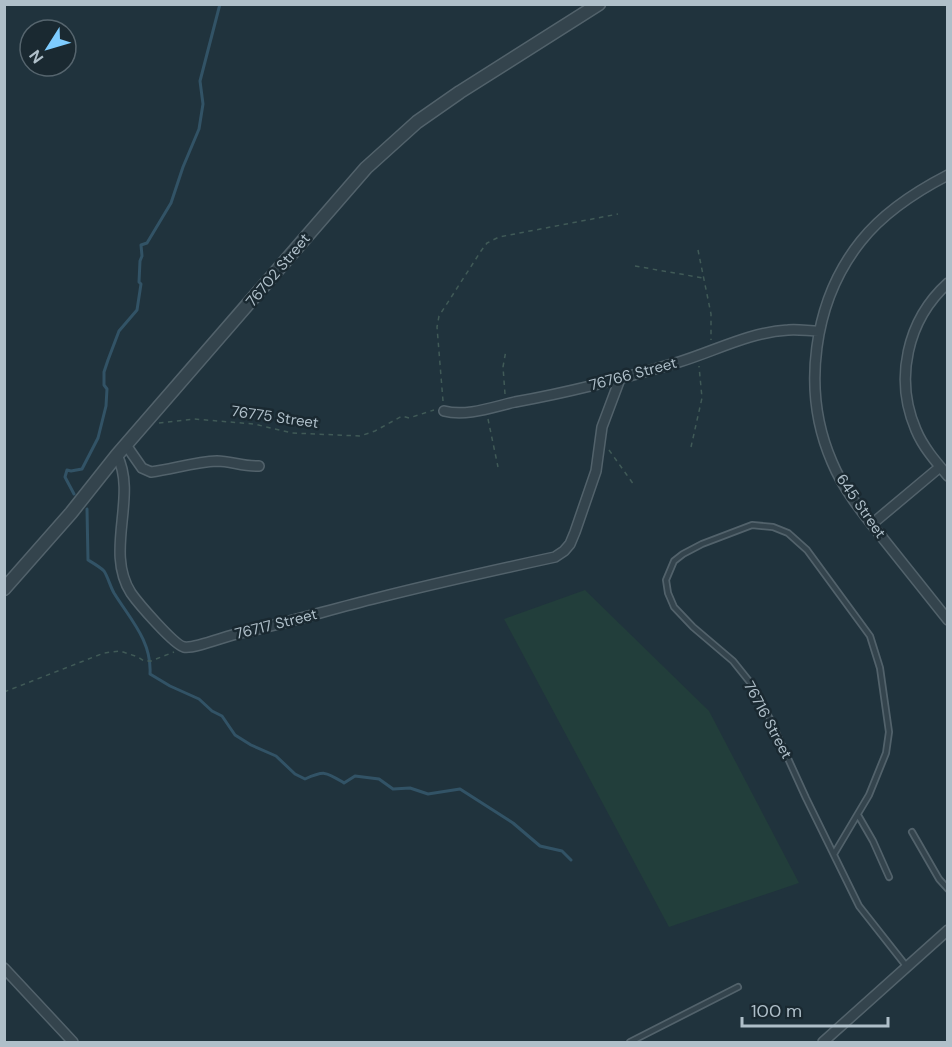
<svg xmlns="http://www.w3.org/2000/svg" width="952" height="1047" font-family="'DM Sans',sans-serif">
<rect width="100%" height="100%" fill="#20333d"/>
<path fill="#223e3b" d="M585 590 709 711 799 883 669 927 504 619Z"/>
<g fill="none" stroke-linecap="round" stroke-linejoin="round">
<path stroke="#325366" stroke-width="3" d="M74 494 65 477 67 470 71 471 82 469 98 438 106 406 107 389 104 385V372L108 360 119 331 137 310 141 284 139 282 140 261 142 256 141 245 147 243 171 203 183 167 199 129 203 104 200 81 220 4
M87 509 88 560C93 563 100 567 104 571 108 577 110 586 114 593 130 619 152 641 150 674L170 686 199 699 212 711 222 716 235 735 251 745 276 756 295 774 305 779C325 770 326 772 344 783L355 776 379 779 393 789 410 788 428 794 460 789 513 823 540 846 562 851 571 860"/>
<defs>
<path id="service" d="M858 815 873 841 889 877
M912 832 939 879 948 889
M834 854 869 795 886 753 889 732 880 668 870 636 807 550 788 533 773 527 752 525 702 544 683 554 674 561 666 580 668 593 674 607 693 627 733 661 753 686 770 719 806 798 859 906 907 967
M630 1042 738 987"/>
<path id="minor" d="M948 175C915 192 884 212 861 241 813 301 801 391 832 462 844 491 865 516 885 541 906 567 927 594 948 620
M948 283C907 320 894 379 916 430 923 447 936 462 948 476
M444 411C466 417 493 407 515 402 571 392 625 378 679 362 715 351 750 332 788 330 798 329 809 331 819 331
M126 445 142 468 151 472C173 469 195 462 217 461 231 461 243 467 259 466
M117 455C138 497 104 551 131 593 138 603 174 645 184 647 195 649 228 635 241 633 287 623 332 609 377 598 436 583 495 570 555 557L564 551 570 544 575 532 596 471 602 427 620 379
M872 524 940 467
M4 968 73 1042
M823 1042 948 930"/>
<path id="tertiary" d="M4 589 71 513 117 455 366 168 417 122 460 92 599 4"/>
</defs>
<use href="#service" stroke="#52626b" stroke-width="8"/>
<use href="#minor" stroke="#52626b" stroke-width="12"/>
<use href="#tertiary" stroke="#52626b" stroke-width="15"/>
<path stroke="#405a57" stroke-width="1.5" stroke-dasharray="4.5 4.5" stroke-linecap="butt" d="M698 250 711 314V340
M635 266 703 278
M505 394 503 367 506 350
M443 401 437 327 439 316 481 251 487 243 499 237 618 214
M488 419 498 467
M159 423 194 419 254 424 292 433 360 436 375 431 402 416 409 418 434 410
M691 447 702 398 699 366
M609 450 634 485
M4 692 104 653 120 651 138 657 144 661H151L174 652"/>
<use href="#service" stroke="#34444d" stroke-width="4.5"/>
<use href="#minor" stroke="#34444d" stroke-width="9"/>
<use href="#tertiary" stroke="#34444d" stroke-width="12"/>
</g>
<g text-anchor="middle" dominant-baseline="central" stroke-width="5" stroke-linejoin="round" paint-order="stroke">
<g font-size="15" fill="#afbfc9" stroke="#1a2931">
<text transform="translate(278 270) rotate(-50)">76702 Street</text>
<text transform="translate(633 374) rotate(-15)">76766 Street</text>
<text transform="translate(275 417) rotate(8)">76775 Street</text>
<text transform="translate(861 506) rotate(55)">645 Street</text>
<text transform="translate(276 624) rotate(-14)">76717 Street</text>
<text transform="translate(768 720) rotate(62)">76716 Street</text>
</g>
</g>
<rect width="952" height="1047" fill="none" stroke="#afbfc9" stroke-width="12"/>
<g transform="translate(48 48) rotate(233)"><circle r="28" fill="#1a2931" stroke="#56656e" stroke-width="1.5"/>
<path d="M0-4.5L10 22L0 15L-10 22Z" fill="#7eccff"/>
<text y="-9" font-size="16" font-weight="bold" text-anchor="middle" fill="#afbfc9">N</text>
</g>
<path d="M742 1017v9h146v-9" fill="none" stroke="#afbfc9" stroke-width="3"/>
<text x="751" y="1017" font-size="18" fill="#afbfc9" stroke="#1a2931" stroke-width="4.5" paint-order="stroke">100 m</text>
</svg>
